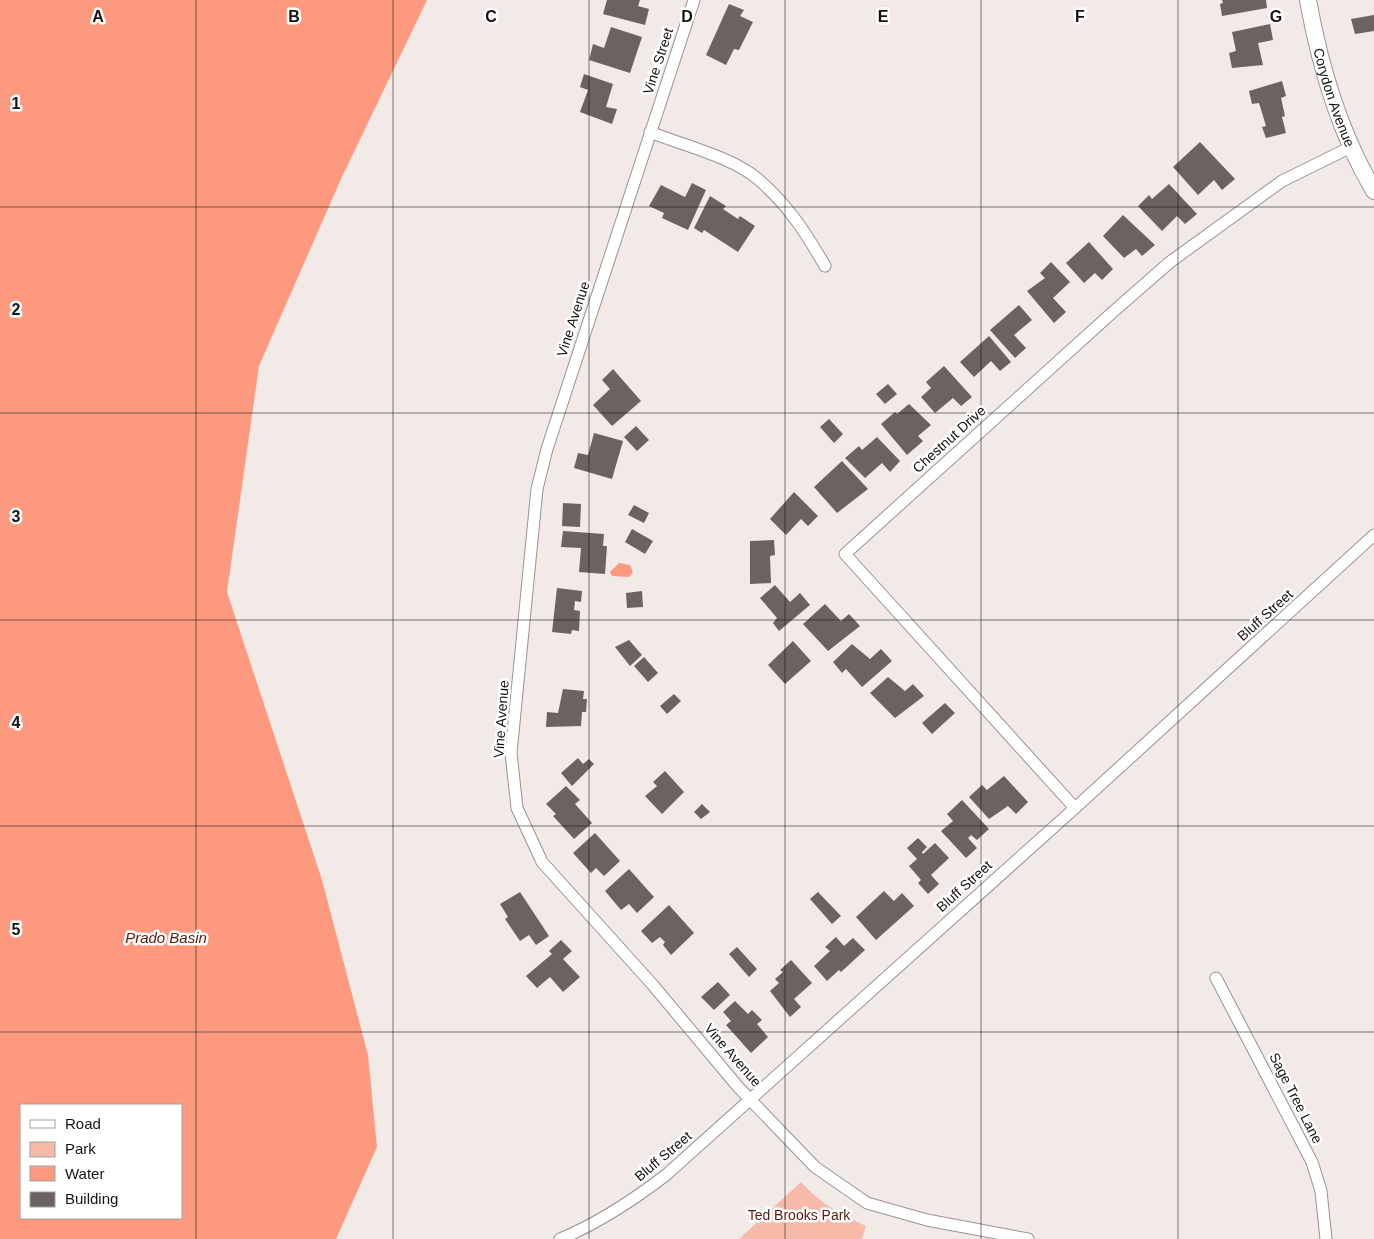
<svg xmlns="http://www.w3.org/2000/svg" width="1374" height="1239" font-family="Helvetica,sans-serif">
<rect width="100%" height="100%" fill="#f1eae7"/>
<path fill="#f7baa9" d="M801 1182C820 1203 841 1215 866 1226L862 1239H739Z"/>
<path fill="#fd997f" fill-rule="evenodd" d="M0 0H427L341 179 259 366 227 592 322 880 368 1055 377 1147 336 1239H0ZM21 1105H181V1218H21Z
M619 563 630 565 633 572 629 577 612 576 610 572Z"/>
<path fill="#6a6361" d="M607 0H640L638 6 649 9 645 25 603 14Z
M1222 0H1266L1267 8 1222 16 1220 4 1223 3Z
M729 4 744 10 740 16 753 22 739 50 734 49 726 65 706 55Z
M1374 15V31L1355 34 1351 19Z
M1270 24 1273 40 1258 43 1263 65 1232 68 1229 53 1236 51 1232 32Z
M611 27 642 37 630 73 589 60 593 44 604 48Z
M584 74 613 84 606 107 617 109 612 124 580 112 588 90 580 87Z
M1282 81 1286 96 1281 98 1285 116 1282 117 1286 133 1266 138 1262 127 1266 126 1259 103 1252 104 1249 91Z
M1200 142 1235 179 1222 190 1214 180 1198 195 1173 167Z
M692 183 706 190 688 230 662 218 664 213 649 206 661 185 685 197Z
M1169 184 1197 214 1185 224 1177 216 1162 231 1138 206 1149 195 1152 199Z
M710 196 726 206 723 209 738 219 740 216 755 226 738 252 704 230 702 233 694 228Z
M1123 215 1155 245 1142 256 1136 249 1124 258 1103 236Z
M1089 242 1113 269 1102 280 1095 273 1084 283 1066 263Z
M1051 262 1070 282 1053 298 1066 312 1054 323 1027 291 1045 278 1040 273Z
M1019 305 1032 320 1014 335 1026 348 1015 358 990 330Z
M989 336 1011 362 1000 371 991 361 974 377 960 362Z
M944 366 972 397 961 406 953 398 935 413 921 397 931 388 926 382Z
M613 369 641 401 612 426 593 405 610 389 602 380Z
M888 384 897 394 885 404 876 394Z
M909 404 931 425 918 436 923 441 907 455 881 424 895 412 897 414Z
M829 419 843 434 834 443 820 427Z
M636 426 649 440 637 451 624 437Z
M594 433 623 441 612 479 574 468 578 453 588 455Z
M877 437 900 461 890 472 882 463 865 478 845 458 859 446 862 450Z
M842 461 868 489 837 513 814 487Z
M794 492 818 516 808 526 801 519 786 535 770 519Z
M563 503 581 504 580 527 562 526Z
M634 505 649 513 644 523 628 515Z
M632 529 653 541 645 554 625 542Z
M563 531 604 534 603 546H607L605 574 579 572 581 548 561 547Z
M774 540 775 555 770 556 771 583 750 584V541Z
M775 585 790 602 800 593 810 605 779 631 773 623 777 618 760 598Z
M557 588 582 591 581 602 575 601 574 610 580 611 579 631 572 630 571 634 552 632Z
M642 591 643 607 627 608 626 593Z
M825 604 841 621 849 614 860 626 828 651 803 624Z
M629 640 642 655 630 666 615 647Z
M793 641 811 661 785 684 768 665Z
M852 644 870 659 881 649 892 661 862 687 846 669 842 673 833 662Z
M644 657 658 673 648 682 634 666Z
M888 677 905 691 913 684 924 696 895 718 870 693Z
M563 689 584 691 583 699H587L586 712H582L581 726 546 727 547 712 558 713Z
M674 694 681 701 667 714 660 706Z
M945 703 955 713 932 734 922 723Z
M578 758 583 764 589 759 594 764 572 786 561 773Z
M665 771 684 792 662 814 645 796 657 786 653 782Z
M1004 776 1028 802 1016 814 1008 806 989 819 969 797 982 785 987 790Z
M566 786 580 800 575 804 592 823 574 839 553 816 556 814 546 804Z
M962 800 989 829 977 840 971 835 968 838 977 848 966 858 941 831 953 821 947 814Z
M702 804 710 812 701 819 694 812Z
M595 833 620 861 604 876 596 868 591 873 573 853Z
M918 838 927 847 922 852 923 854 935 843 949 858 931 875 939 884 928 894 918 883 921 880 909 866 917 859 907 848Z
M629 869 654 897 637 913 629 904 621 910 605 891Z
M884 891 894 901 902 893 914 906 876 940 856 917Z
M520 892 549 936 536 945 529 935 520 941 505 919 508 917 500 904Z
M818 892 841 916 832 924 810 899Z
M669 905 694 933 671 955 663 945 665 942 660 937 652 943 641 931Z
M836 937 844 946 853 938 865 950 841 972 839 970 827 981 814 966 830 951 825 947Z
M561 940 572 951 563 959 580 977 563 992 550 977 537 988 526 976 552 954 549 951Z
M737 947 757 969 749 977 729 954Z
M791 960 812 983 794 999 801 1007 790 1017 770 991 779 983 775 979 783 972 780 970Z
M718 982 730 995 714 1010 701 997Z
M735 1001 748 1014 752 1010 762 1020 757 1024 768 1037 751 1053 726 1025 731 1021 723 1012Z"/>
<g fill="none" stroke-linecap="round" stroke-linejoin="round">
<defs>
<path id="street" d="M694 0 547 449 537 489 511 753 517 808 542 862 652 984 739 1088 815 1167 867 1203 927 1220 1028 1239
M650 132C682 145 733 157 759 180 788 205 806 233 825 266
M1075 808 845 554 1114 311 1170 262 1282 181 1351 147
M1216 978 1312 1162 1321 1191 1326 1239
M560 1239C599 1223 632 1201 666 1175L1075 808 1374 535"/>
<g id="secondary">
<path id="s1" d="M1308 0C1320 67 1339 132 1374 191"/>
</g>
</defs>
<use href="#street" stroke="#9a9391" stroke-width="13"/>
<use href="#secondary" stroke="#9a9391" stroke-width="18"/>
<use href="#street" stroke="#fff" stroke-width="11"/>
<use href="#secondary" stroke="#fff" stroke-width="16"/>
</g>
<path fill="none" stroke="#151312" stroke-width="1" stroke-opacity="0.55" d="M196 0V1239M393 0V1239M589 0V1239M785 0V1239M981 0V1239M1178 0V1239M0 207H1374M0 413H1374M0 620H1374M0 826H1374M0 1032H1374"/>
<g text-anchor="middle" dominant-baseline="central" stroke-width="5" stroke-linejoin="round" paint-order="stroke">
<g font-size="14" fill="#151312" stroke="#fff">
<text transform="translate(658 61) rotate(-72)">Vine Street</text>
<text stroke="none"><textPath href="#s1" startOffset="101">Corydon Avenue</textPath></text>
<text transform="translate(573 319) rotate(-72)">Vine Avenue</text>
<text transform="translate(949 439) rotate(-42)">Chestnut Drive</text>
<text transform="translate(1265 615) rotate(-42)">Bluff Street</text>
<text transform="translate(501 719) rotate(-86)">Vine Avenue</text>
<text transform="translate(964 886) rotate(-42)">Bluff Street</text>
<text transform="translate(733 1055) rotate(49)">Vine Avenue</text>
<text transform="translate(1296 1098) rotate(63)">Sage Tree Lane</text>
<text transform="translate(663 1156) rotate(-40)">Bluff Street</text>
</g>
<g font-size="14" fill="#571a0a" stroke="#fff">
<text x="799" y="1215">Ted Brooks Park</text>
</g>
<g font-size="15" font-style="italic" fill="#5d2010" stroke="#fff">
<text x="166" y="937">Prado Basin</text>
</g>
</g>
<g font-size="16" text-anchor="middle" font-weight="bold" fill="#151312" stroke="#fff" stroke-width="5" stroke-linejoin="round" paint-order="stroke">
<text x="98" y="22">A</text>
<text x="294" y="22">B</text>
<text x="491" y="22">C</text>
<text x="687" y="22">D</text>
<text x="883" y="22">E</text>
<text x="1080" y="22">F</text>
<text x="1276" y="22">G</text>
<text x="16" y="109">1</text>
<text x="16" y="315">2</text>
<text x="16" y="522">3</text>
<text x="16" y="728">4</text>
<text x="16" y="935">5</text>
</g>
<rect x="20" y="1104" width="162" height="115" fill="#ffffff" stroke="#a1a1a0"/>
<rect x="30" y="1120" width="25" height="8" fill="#ffffff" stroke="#a1a1a0"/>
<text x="65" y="1129" font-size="15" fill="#151312">Road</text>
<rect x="30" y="1142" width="25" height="15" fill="#f7baa9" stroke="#a1a1a0"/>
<text x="65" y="1154" font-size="15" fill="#151312">Park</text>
<rect x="30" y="1166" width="25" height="15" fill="#fd997f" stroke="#a1a1a0"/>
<text x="65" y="1179" font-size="15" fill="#151312">Water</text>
<rect x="30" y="1192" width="25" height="15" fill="#6a6361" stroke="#a1a1a0"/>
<text x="65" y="1204" font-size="15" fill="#151312">Building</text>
</svg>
